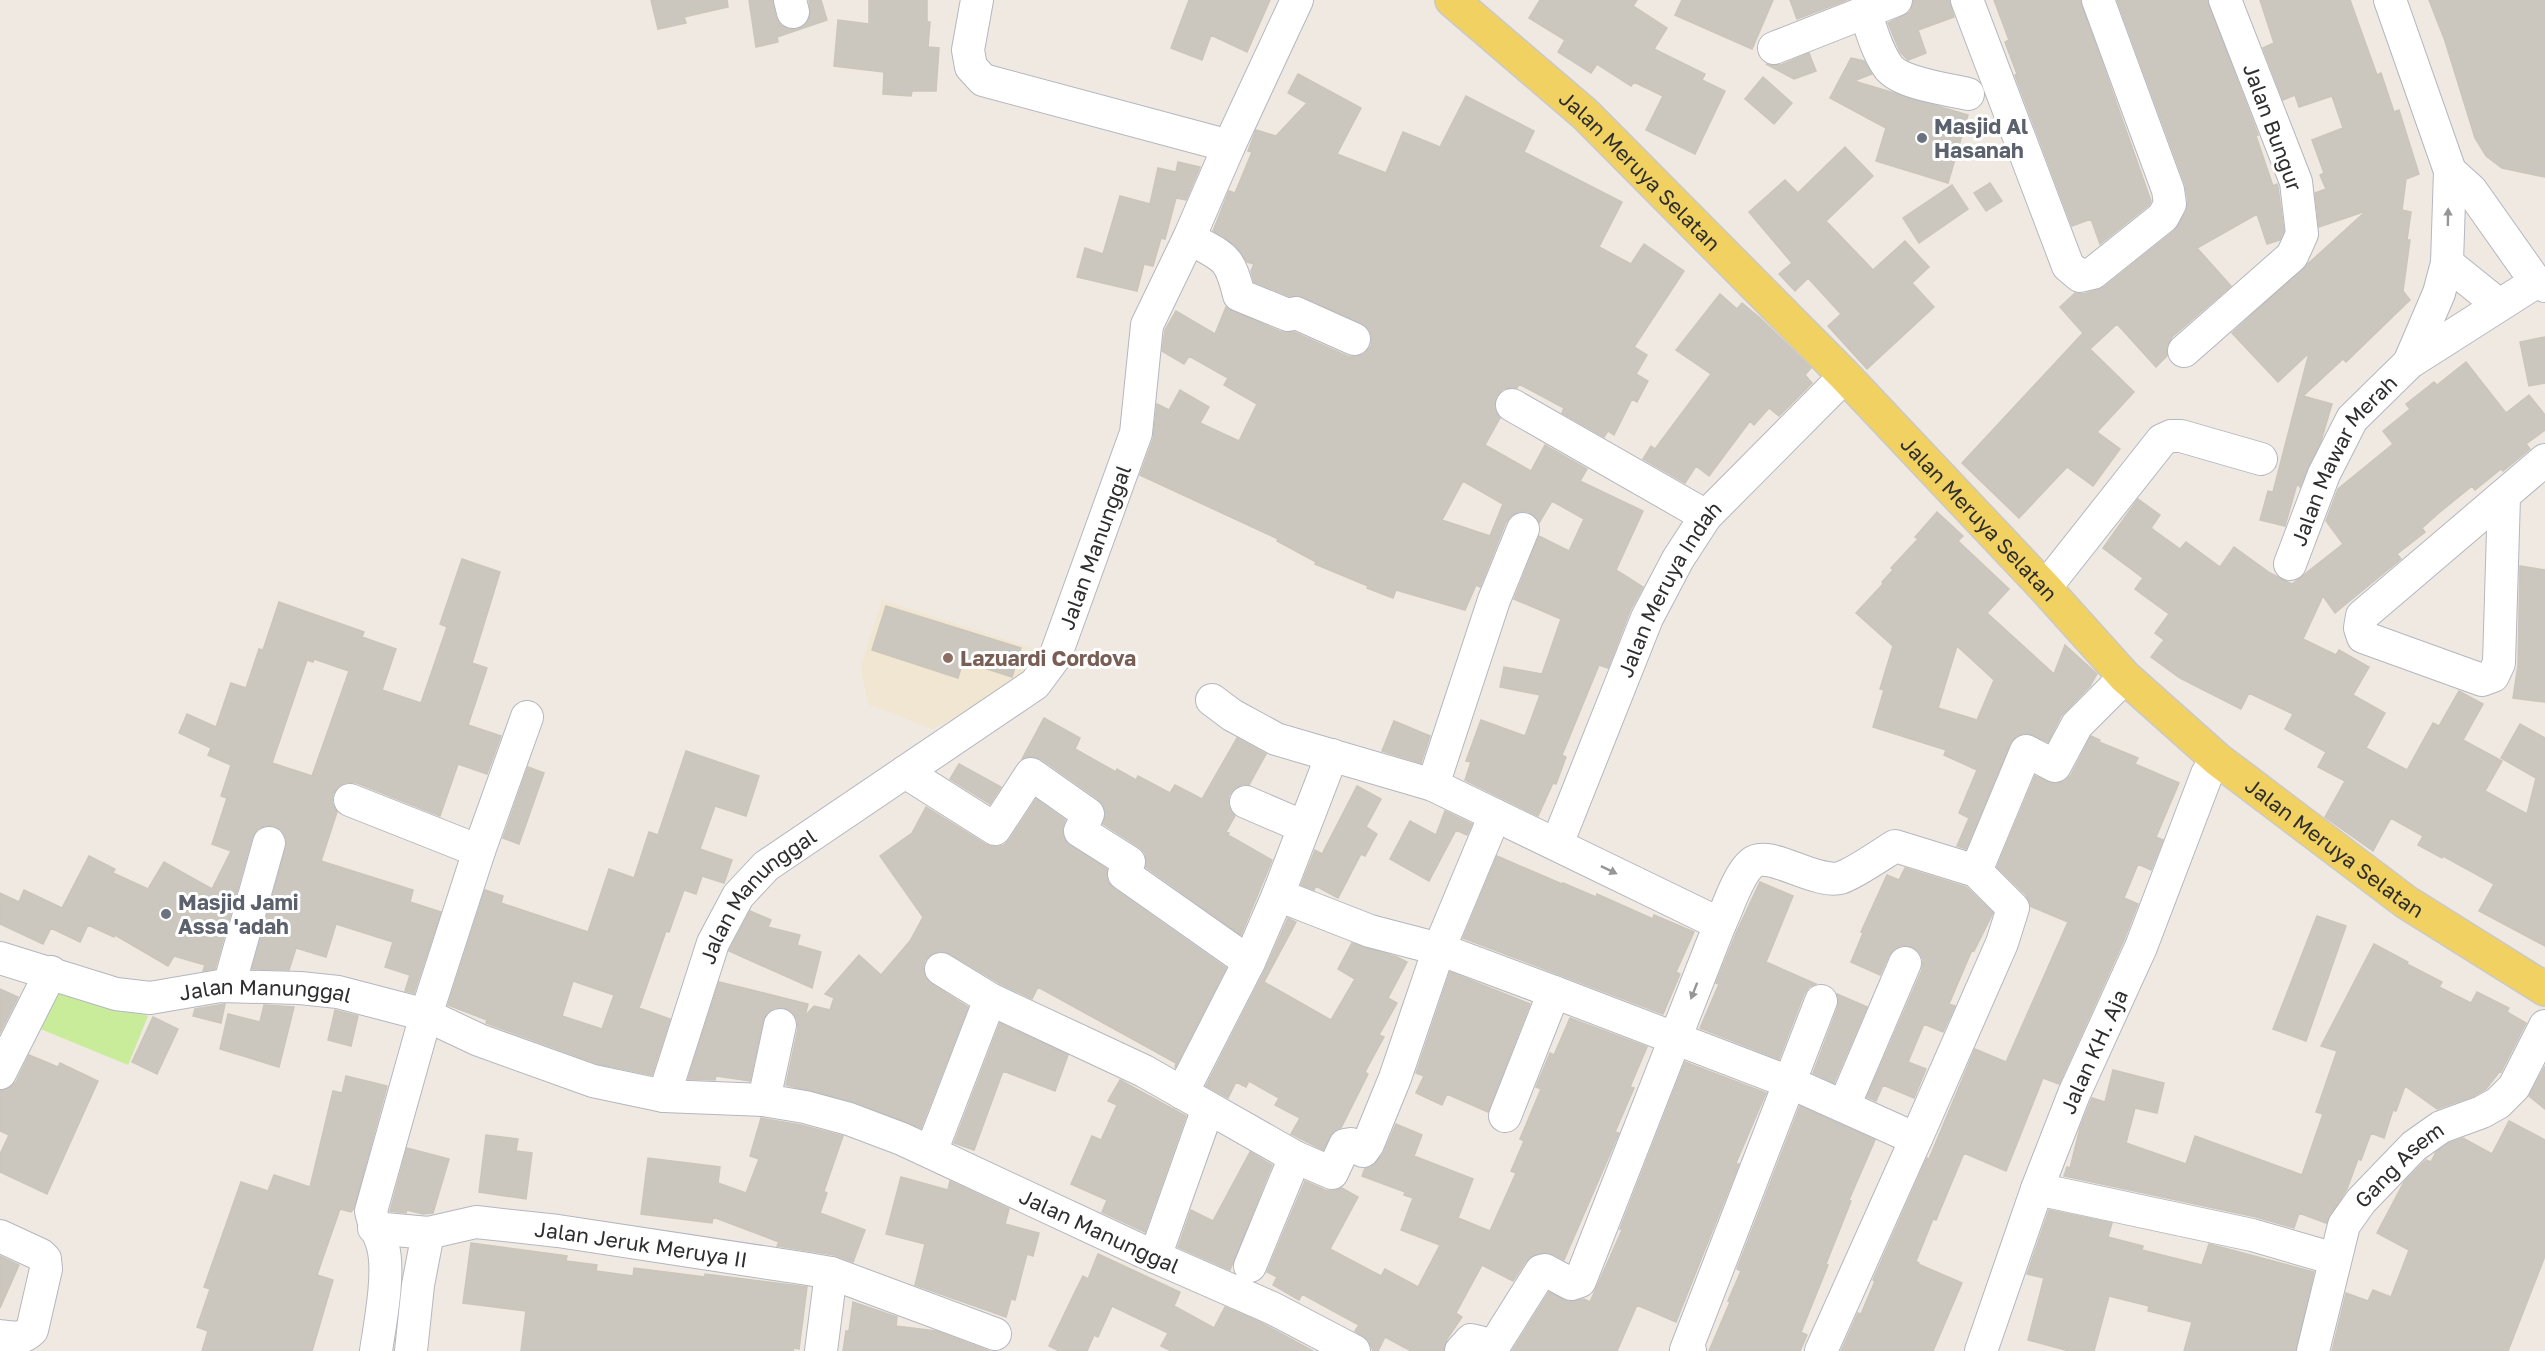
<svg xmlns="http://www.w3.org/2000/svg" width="2545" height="1351" font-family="'Golos Text',sans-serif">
<rect width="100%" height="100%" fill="#efe9e1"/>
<path fill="#f0e6d1" d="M882 600 1034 649 1024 685 932 729 868 704 861 667Z"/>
<path fill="#c9ec9a" d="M57 980 148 1016 128 1065 38 1028Z"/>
<path fill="#cbc7bf" stroke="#cbc5ba" stroke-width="1.5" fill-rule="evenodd" d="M651 0H727L728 7 684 17 686 23 658 29Z
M749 0H773L776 17 781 25 789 29H798L806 24 810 16 809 0H821L827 20 777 37 778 42 756 47Z
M869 0H927V22H930L928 47 939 48 936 91H912L911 96 883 94 884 72 834 66 838 20 869 24Z
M1189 0H1270L1247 52 1211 35 1202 60 1171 48Z
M1540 0H1637L1633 6 1667 28 1654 49 1705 74 1702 80 1725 91 1695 154 1646 130 1663 96 1634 82 1631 86 1597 64 1591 73 1558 52 1565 40 1529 18Z
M1682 0H1773L1752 49 1675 15Z
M1790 0H1847L1797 19Z
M1914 0H1949L1954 17 1918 30 1926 53 1908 60 1900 52 1888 23 1910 12Z
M1994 0H2080L2151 201 2149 205 2100 244 2091 219 2072 226 2015 75 2017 74 2005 42 2009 40Z
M2117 0H2207L2258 135 2256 136 2273 186 2277 184 2278 187 2284 231 2280 240 2267 244 2257 214 2197 248 2231 286 2172 337 2167 346V356L2156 367 2117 324 2090 349 2134 392 2097 432 2120 449 2093 486 2067 467 2019 518 1962 463 2083 333 2060 307 2075 293 2084 294 2104 287 2174 231 2186 212 2188 201 2185 184Z
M2260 0H2350L2377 75 2381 73 2394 112 2399 110 2419 174 2406 179 2402 210 2411 212 2407 240H2410L2403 291 2410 300 2346 362 2343 359 2303 396 2332 404 2321 441 2300 487 2297 484 2285 526 2260 520 2268 491 2273 492 2309 353 2278 382 2232 333 2366 211 2319 227 2315 193 2326 189 2320 175 2324 173 2312 140 2343 128 2332 96 2299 107 2295 95 2283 100 2263 48 2274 43Z
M2429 0H2545V177L2502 168 2486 156 2475 138 2445 41Z
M1809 53 1816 71 1794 79 1766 64 1781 65Z
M1851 58 1864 61 1872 74 1854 81 1968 115 1948 183 1876 161 1886 128 1830 98Z
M1298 74 1361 108 1337 154 1386 173 1403 132 1440 147 1466 96 1534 131 1524 152 1622 202 1599 247 1631 264 1644 244 1684 271 1634 347 1647 355 1636 374 1648 381 1637 402 1632 399 1614 435 1608 431 1604 437 1562 413 1564 408 1519 384 1517 388 1503 389 1496 397 1494 406 1500 418 1485 445 1531 471 1545 445 1587 469 1580 481 1643 511 1616 570 1643 587 1630 611 1608 668 1599 665 1562 755 1566 757 1556 784 1553 783 1538 816 1465 780 1471 762 1466 761 1481 720 1525 736 1540 695 1500 687 1504 667 1542 674 1561 619 1514 599 1539 536 1569 551 1584 519 1552 501 1539 523 1529 512 1520 511 1512 515 1506 522 1480 587 1476 585 1465 610 1396 590 1393 598 1367 588 1368 586 1315 564 1316 562 1277 541 1278 539 1140 475 1153 439 1157 404 1169 410 1180 390 1209 407 1200 423 1239 441 1257 404 1224 385 1228 378 1189 356 1184 364 1162 351 1165 330 1176 311 1215 334 1226 307 1281 332H1294L1347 356 1355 357 1364 354 1371 346 1372 337 1369 329 1361 323 1303 297 1289 296 1254 282 1251 271 1254 264 1247 262 1235 245 1213 231 1229 191 1235 193 1252 152 1248 151 1256 130 1276 136 1307 103 1288 93ZM1463 481 1503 504 1490 536 1442 520Z
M1763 77 1792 103 1774 124 1745 99Z
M1845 147 1873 176 1826 221 1873 270 1905 241 1929 267 1912 283 1934 307 1867 369 1828 326 1841 314 1808 278 1795 291 1779 274 1792 263 1749 212 1785 180 1798 193Z
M1178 162 1200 167 1186 200 1176 198 1165 239 1161 238 1153 266 1144 264 1137 291 1077 277 1085 248 1103 254 1120 196 1150 204 1158 168 1176 172Z
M1990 183 2002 201 1986 211 1974 193Z
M1952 185 1968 209 1919 243 1903 218Z
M1720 294 1737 309 1742 303 1759 317 1811 368 1805 375 1812 383 1779 416 1769 408 1754 425 1750 421 1709 476 1696 466 1685 483 1643 459 1651 446 1655 449 1711 374 1676 350Z
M2545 337V383L2529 386 2520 342Z
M2466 362 2506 413 2529 395 2545 415V430L2526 444 2530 449 2503 471 2501 469 2475 490 2472 486 2440 512 2422 528 2425 532 2397 554 2401 559 2335 613 2323 596 2303 639 2336 655 2339 650 2369 667 2353 695 2385 713 2366 748 2407 770 2433 723 2439 726 2459 691 2483 704 2463 740 2502 761 2485 791 2527 814 2536 778 2501 758 2520 724 2545 738V946L2479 911 2494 884 2443 856 2442 858 2418 845 2423 836 2391 818 2373 851 2325 817 2345 781 2318 767 2326 752 2285 729 2293 714 2249 693 2241 709 2180 678 2151 657 2164 640 2155 633 2169 614 2135 589 2143 578 2103 548 2138 499 2160 515 2151 528 2180 549 2186 542 2220 567 2234 547 2270 573 2292 584 2343 544 2326 521 2338 489 2393 444 2383 431 2410 409 2406 404 2434 382 2437 385Z
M1937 512 1963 536 1958 541 2009 589 1987 613 2054 674 2065 645 2097 674 2090 686 2061 716 2048 742 2025 733 2016 736 2010 744 1966 849 1957 846 1969 818 1959 813 1977 770 1944 755 1946 750 1873 727 1884 690 1880 689 1893 646 1856 613 1883 584 1882 582 1893 570 1891 568 1918 539 1915 537ZM1957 646 1994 680 1977 720 1938 708Z
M462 559 500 572 472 663 487 668 468 725 501 736 487 774 458 764 440 816 357 783 348 782 339 786 333 794 332 803 337 812 321 861 413 890 410 902 441 912 414 993 405 991 410 975 385 967 393 942 336 924 326 957 296 948 289 970 252 969 286 847V838L282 831 273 826H264L257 830 252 838 215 969 203 971 205 965 174 956 168 966 115 935 114 937 88 925 80 942 51 928 43 944 0 924V893L19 902 24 890 62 908 89 856 115 869 113 873 148 889 164 862 212 889 231 851 212 844 227 798 221 796 231 765 208 755 211 748 179 733 187 714 216 727 231 683 246 688 259 649 263 650 279 602 364 632 362 637 396 649 382 690 421 703 447 627 440 624ZM314 659 349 671 312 776 272 763 307 660 313 662Z
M2520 566 2545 570V702L2513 698 2518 665Z
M886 606 1021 648 1012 677 963 661 958 678 872 650Z
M1044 718 1080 738 1075 749 1116 772 1117 769 1136 780 1138 776 1170 793 1175 785 1202 799 1237 738 1266 754 1249 785 1243 784 1235 788 1229 795 1228 804 1235 816 1226 832 1229 833 1228 835 1272 860 1241 935 1146 867 1145 853 1139 847 1103 824 1106 813 1098 799 1041 759 1032 756 1022 759Z
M1394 721 1430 736 1421 763 1382 751Z
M2091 736 2100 740 2099 742 2138 758 2135 764 2179 783 2156 837 2163 840 2151 870 2138 864 2124 898 2138 904 2124 940 2059 1084 2043 1078 2006 1171 1964 1153 1936 1220 1933 1219 1916 1261 1919 1263 1918 1264 1962 1283 1933 1351H1841L1858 1313 1861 1314 1875 1281 1873 1280 1927 1158 1929 1159 1975 1049 2006 1062 2068 922 2030 906 2026 895 1997 867 2035 776 2055 784 2065 781 2071 775Z
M686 751 759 776 746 816 715 806 700 849 732 860 724 883 702 876 696 894 684 890 669 932 666 931 639 1008 670 1019 652 1075 598 1064 486 1023 487 1020 448 1005 485 890 503 896 501 903 588 932 609 869 634 878 649 832 658 835ZM573 981 614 995 602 1029 562 1016Z
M959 764 1001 787 990 804 950 779Z
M528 767 544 773 519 844 503 838Z
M1357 786 1381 799 1366 827 1377 834 1365 856 1361 854 1338 898 1316 886 1314 890 1301 885 1315 850 1322 854Z
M1036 799 1065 820 1062 831 1065 840 1107 869 1108 882 1113 888 1226 968 1175 1068 1176 1063 1038 987 1032 999 999 983 950 954 941 951 932 954 925 960 923 968 925 977 932 984 968 1007 921 1128 854 1102 786 1085 798 1028 797 1019 792 1012 784 1008H774L767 1013 763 1021 750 1081 716 1076 715 1080 688 1079 719 982 808 1004 805 1016 814 1006 830 1010 834 998 825 994 859 955 881 975 910 941 923 917 880 856 912 833 926 807 985 844 995 847 1004 845 1010 839Z
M1445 811 1472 824 1467 835 1456 830 1429 881 1390 859 1410 821 1436 835Z
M1497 856 1562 884 1563 883 1596 897 1597 894 1653 919 1654 915 1694 932 1676 972 1680 974 1663 1014 1463 938Z
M1905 868 1966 887 1993 913 1974 951 1972 950 1949 1004 1955 1006 1943 1032 1924 1024 1908 1062 1926 1069 1914 1098 1883 1085 1876 1101 1867 1097 1922 970 1923 960 1920 953 1913 947 1903 945 1895 948 1889 955 1880 975 1851 962 1863 933 1861 932 1887 875 1899 880Z
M1760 882 1793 896 1766 962 1816 984 1809 987 1804 994 1779 1059 1700 1028 1719 984 1716 983 1737 931Z
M750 911 771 920 768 927 800 935 797 945 821 952 812 988 729 951Z
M2317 916 2346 926 2306 1041 2273 1029Z
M1288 918 1296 922 1264 982 1331 1020 1355 979 1338 969 1352 943 1397 957 1407 962 1388 998 1397 1003 1379 1035 1384 1037 1365 1072 1368 1074 1341 1128 1334 1131 1323 1150 1291 1134 1300 1118 1275 1105 1279 1098 1249 1081 1246 1087 1236 1082 1228 1098 1206 1086 1265 970Z
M2374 944 2408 962 2407 964 2442 982 2439 987 2471 1003 2477 992 2509 1008 2507 1012 2526 1023 2501 1072 2500 1071 2486 1089 2474 1096 2437 1109 2405 1086 2396 1111 2393 1110 2384 1138 2371 1133 2361 1160 2358 1159 2347 1189 2326 1223 2299 1213 2294 1228 2256 1217 2064 1176 2067 1167 2070 1168 2080 1128 2092 1098 2105 1102 2113 1070 2164 1083 2157 1113 2135 1108 2126 1143 2186 1164 2195 1136 2302 1175 2323 1114 2316 1112 2337 1051 2321 1046Z
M1450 972 1530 1004 1488 1112 1447 1094 1442 1105 1416 1093 1424 1076 1416 1073Z
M0 989 18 997 0 1033Z
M1837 994 1867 1007 1834 1083 1813 1073 1838 1007Z
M225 1004 221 1023 193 1016 195 1009Z
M264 1005 294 1007 279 1067 220 1049 228 1014 260 1022Z
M335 1010 358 1016 351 1046 328 1040Z
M153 1017 178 1029 157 1074 132 1062Z
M1570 1018 1647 1047 1630 1087 1634 1088 1615 1132 1619 1133 1564 1260 1553 1254H1537L1526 1261 1513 1281 1482 1265 1456 1313 1462 1317 1447 1339 1444 1351H1411L1385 1337 1378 1351H1373L1369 1341 1355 1331 1359 1325 1302 1294 1299 1300 1273 1285 1277 1277 1267 1272 1305 1181 1325 1190 1333 1191 1342 1188 1358 1197 1330 1249 1381 1276 1385 1269 1418 1287 1440 1245 1401 1230 1413 1198 1404 1195 1405 1192 1362 1176 1365 1168 1371 1167 1383 1154 1396 1124 1422 1135 1414 1156 1473 1179 1458 1218 1490 1231 1516 1173 1511 1171 1524 1141 1520 1139 1541 1089 1536 1087 1550 1053 1554 1055Z
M1000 1023 1068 1055 1055 1091 1003 1071 974 1150 954 1143Z
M29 1055 58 1067 60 1063 98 1081 47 1194 0 1172V1154L9 1135 0 1131V1091L9 1088 16 1082Z
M1685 1062 1766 1093 1736 1163 1739 1164 1676 1322 1637 1305 1617 1351H1512L1549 1292 1569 1302 1584 1299 1590 1302 1622 1230 1620 1229Z
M2545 1066V1109L2529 1096Z
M346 1076 387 1086 354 1208 351 1212 340 1209 317 1275 333 1280 312 1351H202L208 1331 197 1327 210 1289 204 1287 241 1182 268 1191 274 1175 310 1187 333 1091 342 1093Z
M1120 1080 1186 1116 1145 1232 1102 1212 1107 1200 1071 1184 1092 1136 1101 1140 1117 1105 1108 1101Z
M1800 1106 1875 1140 1849 1200 1851 1201 1826 1264 1828 1265 1801 1332 1807 1335 1800 1351H1709L1730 1302 1728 1301 1741 1271 1737 1269Z
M761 1118 801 1125 843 1136 824 1191 827 1193 820 1213 865 1230 853 1262 834 1255 777 1246 779 1242 713 1217 712 1223 641 1214 648 1158 720 1167 718 1183 746 1193 759 1159 750 1156Z
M2509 1121 2545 1140V1256L2508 1351H2332L2346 1293 2368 1301 2373 1290 2391 1297 2409 1250 2377 1233 2404 1182 2426 1160 2431 1162 2436 1152 2449 1143 2463 1138 2492 1154Z
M486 1135 518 1139 516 1151 532 1153 526 1199 479 1192Z
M407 1148 449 1159 433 1213 423 1214 407 1210 406 1213 390 1211Z
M1250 1152 1272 1165 1230 1270 1178 1247 1191 1210 1213 1221Z
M901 1177 948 1190 950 1181 1009 1209 1005 1224 1039 1233 1033 1256 1027 1254 1015 1300 1011 1299 1006 1317 915 1285 925 1244 886 1234Z
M2049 1210 2112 1223 2108 1237 2143 1246 2142 1250 2202 1265 2209 1244 2314 1272 2296 1351H2184L2192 1322 2148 1311 2149 1306 2109 1296 2094 1351H2069L2028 1340 2044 1278 2027 1274Z
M471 1243 567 1256 566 1261 597 1265 596 1271 633 1276 634 1268 705 1277V1274L807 1287 799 1349 794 1348 793 1351H521L526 1311 463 1303Z
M1098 1254 1180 1292 1174 1306 1214 1328 1225 1307 1258 1321 1313 1351H1171L1161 1346 1168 1333 1112 1306 1098 1337 1094 1335 1087 1351H1059L1049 1346 1074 1294 1083 1276 1088 1279Z
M0 1256 19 1265 0 1308Z
M853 1302 897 1317 896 1326 936 1331 989 1351H843L846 1331H849Z"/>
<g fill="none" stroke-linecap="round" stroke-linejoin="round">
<defs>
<g id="minor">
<path d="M790 0 793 12"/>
<path d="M977 0 968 50 971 67 983 80 1229 146"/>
<path d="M1967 0 2068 266 2080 276 2093 273 2163 217 2170 204 2168 190 2098 0"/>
<path d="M2390 0 2450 171 2471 190 2536 282 2545 286"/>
<path d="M1865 12C1872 31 1877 52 1889 68 1903 84 1947 89 1968 94"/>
<path d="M1774 48 1896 0"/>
<path d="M1189 238C1224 258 1229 254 1239 295L1288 315 1296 313 1354 339"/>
<path d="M2447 263 2499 305"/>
<path d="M2184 351 2292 256 2302 234 2296 182 2225 0"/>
<path d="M2409 363 2439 293 2447 263 2450 171"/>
<path d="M1512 405 1706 516"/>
<path d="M2504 497 2499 663 2493 676 2482 680 2363 637 2360 628 2362 616 2545 460"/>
<path id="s1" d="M2290 564 2324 474 2352 419 2409 363 2536 282"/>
<path d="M2045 588 2162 440 2171 436H2181L2261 459"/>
<path d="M1212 700 1232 715 1276 739 1433 785 1720 924 1580 1281 1571 1284 1545 1270 1541 1271 1497 1341 1491 1345 1471 1340 1461 1351"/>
<path d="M905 772 995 829 1031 774 1088 814 1080 831 1129 862 1124 874 1249 962"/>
<path d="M1433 785 1494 600 1523 529"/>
<path d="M350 800 479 851"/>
<path d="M1246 802 1304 827"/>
<path id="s2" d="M1557 844 1647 618 1678 559 1706 516 1845 376"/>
<path d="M1976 871 2026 751 2055 766 2077 725 2125 677"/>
<path d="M1278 895 1332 755"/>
<path d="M1720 924C1728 908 1738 874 1752 863 1768 849 1815 884 1840 878 1854 874 1882 854 1895 846L1976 871 2013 908 2002 943 1916 1139"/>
<path id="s3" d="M0 958 116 994 150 998 220 986 300 988 338 992 426 1015 479 1040 593 1081 664 1096 764 1100 805 1107 849 1119 902 1139 1144 1252 1272 1308 1354 1351"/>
<path d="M941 969 990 999 1144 1071 1295 1157 1332 1173 1345 1145 1351 1144 1363 1151 1368 1144 1395 1078 1439 949 1495 815"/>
<path d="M229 986 269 843"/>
<path d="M0 1073 51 972"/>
<path d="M1182 1093 1249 962 1278 895 1370 931 1439 949 1554 992 1789 1082 1916 1139 1821 1351"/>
<path id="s4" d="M664 1096 713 943 738 896 766 866 1035 684 1055 657 1136 433 1147 325 1189 238 1229 146 1297 0"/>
<path d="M764 1100 780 1025"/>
<path d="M1844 1106 1905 963"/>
<path d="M1505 1116 1554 992"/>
<path d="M931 1152 990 999"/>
<path d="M2037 1189 2252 1235 2335 1259"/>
<path id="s5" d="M374 1228 428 1233 476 1222 558 1231 808 1269 831 1273 995 1334"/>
<path d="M0 1236 41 1255 45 1259 46 1269 32 1330C22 1340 14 1338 0 1336"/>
<path d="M1155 1257 1208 1108"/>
<path d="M1250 1266 1295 1157"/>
<path d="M376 1351C380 1324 390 1273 383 1247 380 1234 374 1227 371 1211L426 1015 479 851 527 717"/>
<path d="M411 1351 418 1285 428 1233"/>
<path d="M821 1351 831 1273"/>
<path d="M1690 1351 1686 1350 1821 1001"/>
<path id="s6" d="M1981 1351 2037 1189 2074 1094 2141 947 2207 774 2217 759"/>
<path id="s7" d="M2313 1351 2344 1225 2361 1201 2414 1146 2441 1127 2482 1112 2498 1103 2514 1087 2545 1026"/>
</g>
<g id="major">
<path id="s8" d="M1452 0 1585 114 1845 376 2045 588 2125 677 2217 759 2406 902 2545 989"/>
</g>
</defs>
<use href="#minor" stroke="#b4b7c1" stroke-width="34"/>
<use href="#major" stroke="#c9c9c9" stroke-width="36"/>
<use href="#minor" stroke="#fff" stroke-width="32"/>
<use href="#major" stroke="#f2d163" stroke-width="33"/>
</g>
<defs><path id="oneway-solid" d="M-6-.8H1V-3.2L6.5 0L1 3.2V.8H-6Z" transform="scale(1.5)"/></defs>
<g fill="#969696">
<use href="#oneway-solid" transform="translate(2448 217) rotate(-89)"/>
<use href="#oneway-solid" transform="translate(1609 870) rotate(26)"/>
<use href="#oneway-solid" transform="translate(1694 991) rotate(111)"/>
</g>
<g fill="#6b7280" stroke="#fff" stroke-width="2">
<circle cx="1922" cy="138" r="6"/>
<circle cx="166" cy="914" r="6"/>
</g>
<circle fill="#8d6e63" stroke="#fff" stroke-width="2" cx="948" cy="658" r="6"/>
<g text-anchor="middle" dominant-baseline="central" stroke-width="6" stroke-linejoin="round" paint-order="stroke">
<g font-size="21" font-weight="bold" fill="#5b616d" stroke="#fff" text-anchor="start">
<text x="1934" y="126">Masjid Al<tspan x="1934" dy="24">Hasanah</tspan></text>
<text x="178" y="902">Masjid Jami<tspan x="178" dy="24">Assa 'adah</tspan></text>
</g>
<g font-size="21" fill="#2e2e2e" stroke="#fff">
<text transform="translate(2273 127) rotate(70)">Jalan Bungur</text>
<text stroke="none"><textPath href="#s8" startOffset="254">Jalan Meruya Selatan</textPath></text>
<text stroke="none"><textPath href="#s1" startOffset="118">Jalan Mawar Merah</textPath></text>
<text stroke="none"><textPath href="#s8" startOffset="740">Jalan Meruya Selatan</textPath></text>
<text stroke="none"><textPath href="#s4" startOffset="730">Jalan Manunggal</textPath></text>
<text stroke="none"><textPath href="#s2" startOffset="279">Jalan Meruya Indah</textPath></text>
<text stroke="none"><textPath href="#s8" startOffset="1226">Jalan Meruya Selatan</textPath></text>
<text stroke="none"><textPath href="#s4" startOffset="226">Jalan Manunggal</textPath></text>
<text stroke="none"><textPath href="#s3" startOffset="272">Jalan Manunggal</textPath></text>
<text stroke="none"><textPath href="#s6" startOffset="320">Jalan KH. Aja</textPath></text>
<text stroke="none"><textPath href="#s7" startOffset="212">Gang Asem</textPath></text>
<text stroke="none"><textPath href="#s3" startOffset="1150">Jalan Manunggal</textPath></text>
<text stroke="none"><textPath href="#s5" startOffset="270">Jalan Jeruk Meruya II</textPath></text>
</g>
<g font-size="21" font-weight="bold" fill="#785e54" stroke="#fff" text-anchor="start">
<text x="960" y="658">Lazuardi Cordova</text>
</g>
</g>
</svg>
